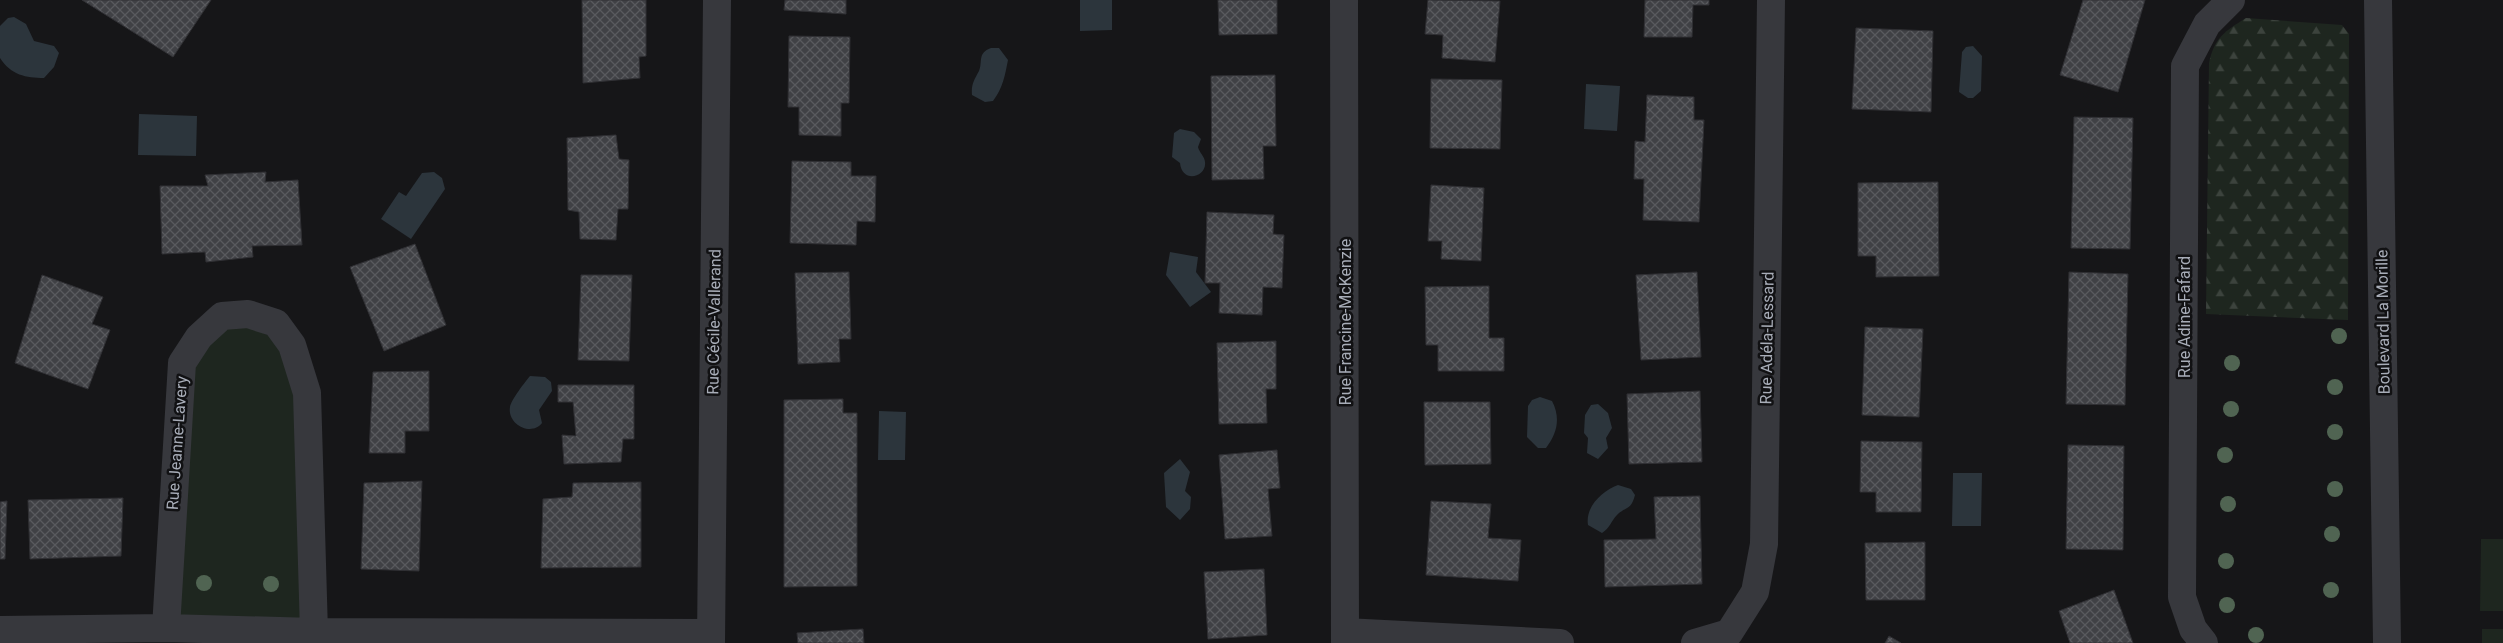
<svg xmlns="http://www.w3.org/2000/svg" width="2503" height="643" font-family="Roboto,sans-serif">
<defs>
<pattern id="forest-firs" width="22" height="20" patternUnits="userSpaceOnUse" patternTransform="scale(1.25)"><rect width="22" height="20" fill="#1e261f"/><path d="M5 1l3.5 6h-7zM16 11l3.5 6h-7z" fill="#3c433d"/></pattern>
<pattern id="building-cross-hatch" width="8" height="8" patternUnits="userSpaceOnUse" patternTransform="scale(1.25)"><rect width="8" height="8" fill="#404145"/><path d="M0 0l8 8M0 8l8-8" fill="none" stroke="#595a5e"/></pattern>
</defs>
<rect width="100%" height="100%" fill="#161618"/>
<path fill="#1e261f" d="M222 316 292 345 314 632 166 628 182 363Z
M2481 539H2503V611H2480Z
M2482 629H2503V643H2482Z"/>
<path fill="url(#forest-firs)" d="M2246 18 2342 25 2349 34 2348 320 2206 314 2209 63C2214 38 2225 31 2246 18Z"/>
<path fill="#2c353c" d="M1080 0H1112V30L1080 31Z
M14 17 26 24 34 41 54 46 59 53 54 67 44 78C26 78 11 75 0 58V26L8 18Z
M1973 46 1982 56 1981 91 1973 98H1968L1959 92 1962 52 1966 47Z
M991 48H999L1008 60C1005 75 1003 88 993 101L985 102 972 95C971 85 974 80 979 71 983 62 977 53 991 48Z
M1586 84 1620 86 1617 131 1584 129Z
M139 114 197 116 196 156 138 155Z
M1180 129 1194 132 1201 139 1198 147C1199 152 1205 157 1205 162 1207 177 1182 184 1180 163L1172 157 1174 133Z
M434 172 442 178 445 189 411 239 381 219 399 192 406 196 422 173Z
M1170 252 1198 257 1196 272 1211 292 1190 307 1166 275Z
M530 376 545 377 551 382 552 391 539 410 542 423C531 437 507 424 510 407 511 400 525 382 530 376Z
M1540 397 1552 401C1561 418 1557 434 1546 448H1538L1527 437 1528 406 1532 400Z
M1598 404 1608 413 1612 428 1606 438 1608 448 1598 459 1587 453 1588 438 1584 433 1585 415 1591 405Z
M879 411 906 412 905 460H878Z
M1180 459 1190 472 1185 491 1191 497 1190 509 1180 520 1166 507 1164 473Z
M1953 473H1982L1981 526H1952Z
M1618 485 1631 489 1635 495C1631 511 1626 506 1617 515 1611 521 1610 528 1602 533L1588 525C1585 507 1602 491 1618 485Z"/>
<path fill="url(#building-cross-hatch)" stroke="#303034" d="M82 0H211L173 57Z
M582 0H646V56L639 57 640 78 583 83Z
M785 0H846V14L784 10Z
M1218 0H1277V34L1219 35Z
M1428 0 1500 1 1495 62 1442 58 1443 35 1425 34Z
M1645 0H1709V5H1693L1692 37H1644Z
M2083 0H2145L2118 92 2060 75Z
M1856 28 1933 31 1931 112 1852 109Z
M789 36 850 37 849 103H841V136L799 135V107H788Z
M1275 75 1276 146H1263L1264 179 1212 180 1211 76Z
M1431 79 1502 80 1500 149 1430 148Z
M1647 95 1694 97V120H1704L1699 222 1643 220 1644 179H1634L1635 141 1645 142Z
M2074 117 2133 118 2130 249 2071 248Z
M616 135 619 159 629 160 628 209H618L616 240 580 239 579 212 568 210 567 138Z
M792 161 851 162V176H876L875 222 857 221 856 245 790 243Z
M266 172 265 182 298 180 302 245 252 246 253 257 206 262 205 252 162 254 160 186H208L205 175Z
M1938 182 1939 276 1876 277V256H1858V183Z
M1431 185 1484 188 1481 261 1441 259 1442 241H1428Z
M1207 212 1274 215 1273 234 1284 235 1282 288 1263 287 1262 315 1219 313 1220 283H1205Z
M415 244 446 325 384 351 350 267Z
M849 272 851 339H839L840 362 798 364 795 273Z
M1697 272 1701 357 1641 360 1636 275Z
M2069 272 2128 274 2125 405 2066 404Z
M42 275 103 297 92 324 110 330 88 389 15 363Z
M581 275H632L629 361 578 360Z
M1489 286V338H1504V371H1438V345H1426L1425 287Z
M1865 327 1923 329 1919 417 1862 415Z
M1276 341V389H1266L1267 423 1219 424 1217 343Z
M429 371V431H405V453H369L373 372Z
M558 385H634V439H623L621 462 564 464 562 435 576 436 573 402H558Z
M1700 391 1702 462 1629 464 1627 394Z
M843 399V413H857V586L784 587V400Z
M1424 402H1490L1491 464 1425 465Z
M1861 441 1922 442 1921 512H1876V492H1860Z
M2068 445 2124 446 2123 550 2066 549Z
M1277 450 1280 488 1268 489 1272 536 1225 539 1219 455Z
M422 481 419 571 361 569 364 483Z
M641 482V567L541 568 543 499 572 497 573 483Z
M1700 496 1702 584 1605 587 1604 540 1656 539 1654 497Z
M123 498 121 556 30 559 28 500Z
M7 501 5 559H0V502Z
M1431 501 1491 504 1488 538 1521 540 1518 581 1426 575Z
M1925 542V600H1866L1865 543Z
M1264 569 1267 635 1208 639 1204 572Z
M2114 590 2133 643H2070L2059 611Z
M863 629 864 643H798L797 633Z
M1889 636 1901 643H1885Z"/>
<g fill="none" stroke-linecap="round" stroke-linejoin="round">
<path stroke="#37383d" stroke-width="28" d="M1344 0 1345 643
M166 628 182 363 199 337 222 316 248 314 276 323 292 345 307 393 314 632
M0 630 166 628 314 632 710 633
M1345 632 1560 643
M711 643 717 0
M1695 643 1729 633 1755 592 1764 544 1771 0
M2204 643 2193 629 2182 597 2185 66 2207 24 2231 0"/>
<path stroke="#37383d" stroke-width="28" d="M2378 0 2387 643"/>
</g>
<g fill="#506452">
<circle cx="2339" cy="336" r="8"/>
<circle cx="2232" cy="363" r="8"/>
<circle cx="2335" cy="387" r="8"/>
<circle cx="2231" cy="409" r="8"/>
<circle cx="2335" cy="432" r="8"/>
<circle cx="2225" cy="455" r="8"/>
<circle cx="2335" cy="489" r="8"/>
<circle cx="2228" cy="504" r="8"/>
<circle cx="2332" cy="534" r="8"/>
<circle cx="2226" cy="561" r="8"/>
<circle cx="204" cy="583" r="8"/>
<circle cx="271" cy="584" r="8"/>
<circle cx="2331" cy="590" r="8"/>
<circle cx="2227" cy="605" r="8"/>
<circle cx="2256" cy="635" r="8"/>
</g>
<g text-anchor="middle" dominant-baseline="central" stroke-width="5" stroke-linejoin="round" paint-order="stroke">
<g font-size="16" fill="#a8adb8" stroke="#111113">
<text transform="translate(2184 317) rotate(-90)">Rue Adine-Fafard</text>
<text transform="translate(714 322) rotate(-89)">Rue Cécile-Vallerand</text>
<text transform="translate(1345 322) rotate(-90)">Rue Francine-McKenzie</text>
<text transform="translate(2383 322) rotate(-91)">Boulevard La Morille</text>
<text transform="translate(1767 338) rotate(-89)">Rue Adéla-Lessard</text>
<text transform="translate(177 443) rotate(-86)">Rue Jeanne-Lavery</text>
</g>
</g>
</svg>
